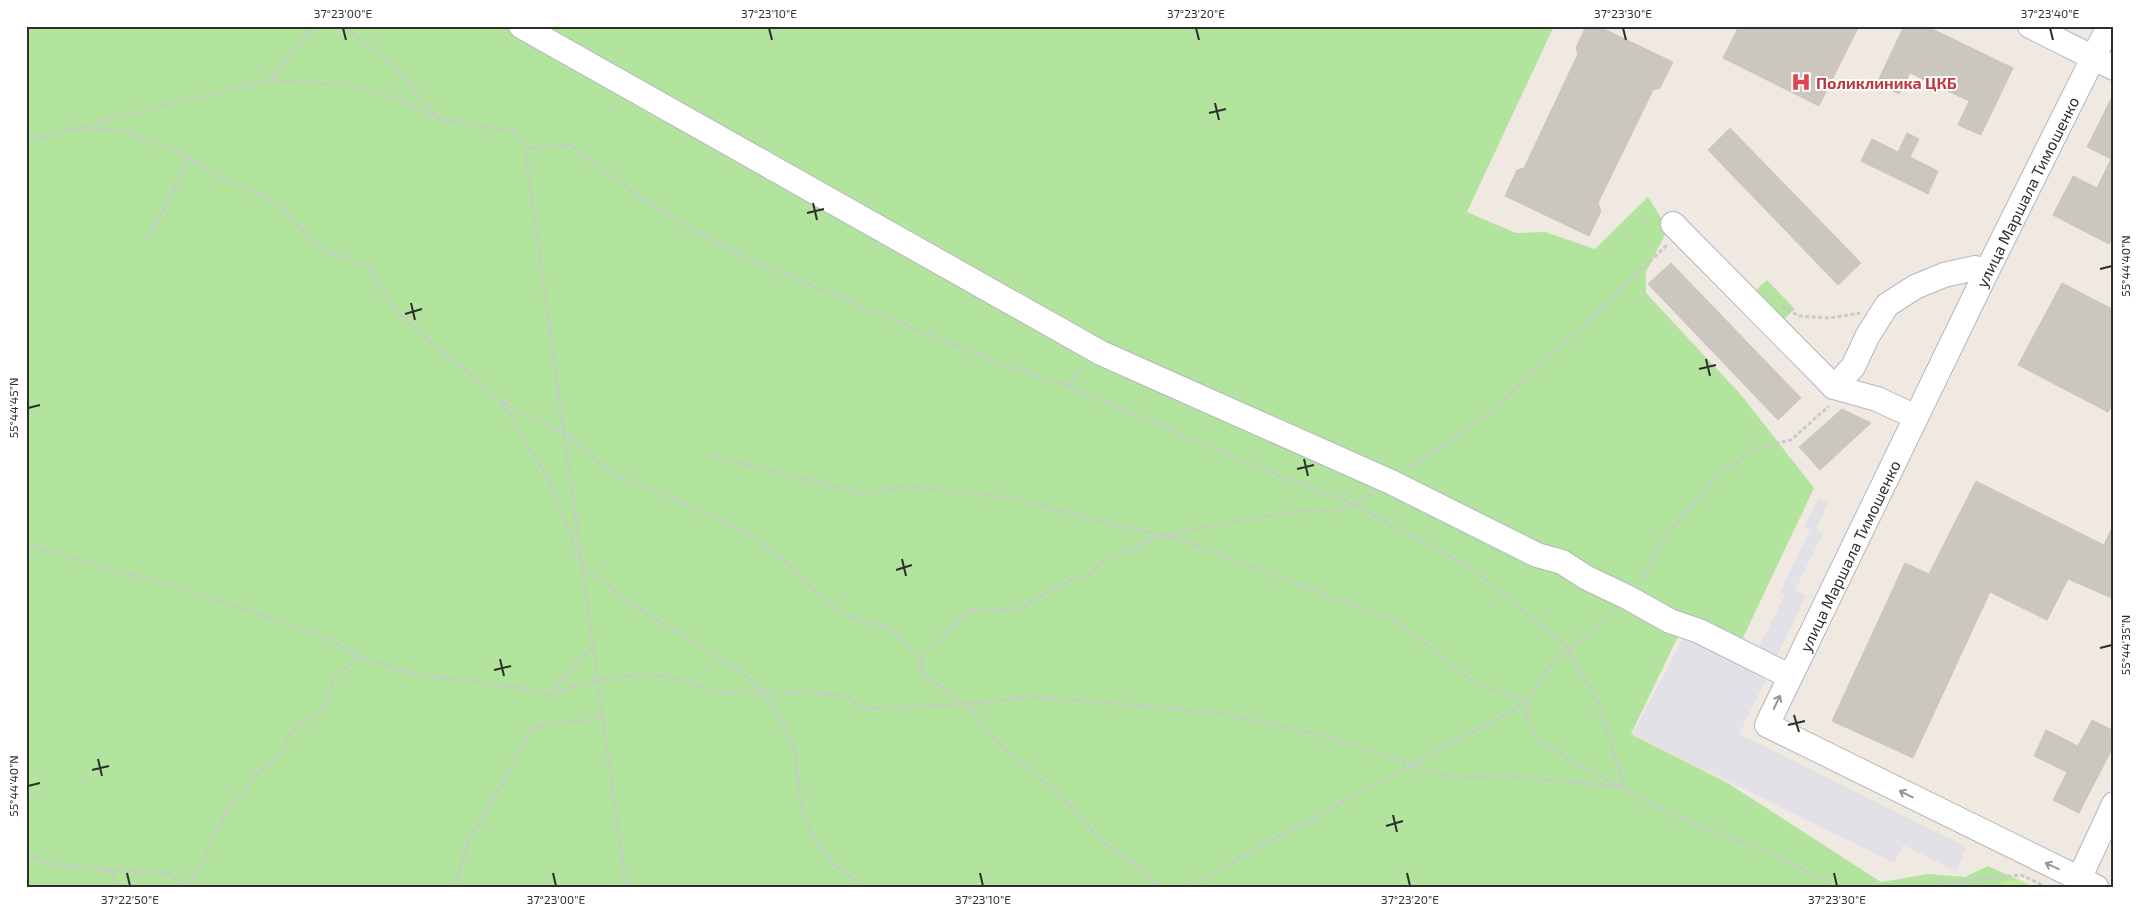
<svg xmlns="http://www.w3.org/2000/svg" width="2140" height="913" font-family="'Exo 2',sans-serif">
<rect width="100%" height="100%" fill="#efe9e1"/>
<path fill="#e3e1e8" d="M1819 497 1829 502 1816 529 1823 533 1795 590 1806 596 1777 656 1759 647 1785 595 1780 592 1810 530 1804 527Z
M1687 631 1766 679 1739 734 1967 847 1956 871 1903 845 1894 863 1632 734Z"/>
<path fill="#b3e49e" d="M26 26H1554L1467 212 1516 233 1545 232 1595 249 1648 197 1668 229 1646 272V293L1742 396 1814 488 1742 640 1685 622 1631 734 1726 782 1881 882 1928 874 1965 877 1988 866 2034 887H26Z
M1767 280 1795 309 1782 321 1754 292Z"/>
<path fill="#c6eb9a" d="M2018 879 2034 887H2000L2002 882Z"/>
<path fill="#cbc7bf" stroke="#cbc5ba" d="M1586 26H1598L1673 62 1660 88 1653 90 1598 203 1601 211 1589 236 1505 196 1517 170 1524 168 1578 54 1576 48Z
M1739 26H1859L1819 106 1723 58Z
M1904 26H1926L2013 68 1981 135 1958 125 1969 101 1910 73 1899 94 1877 83Z
M2114 93V235L2109 244 2053 215 2073 176 2097 188 2111 159 2087 147Z
M1730 128 1861 263 1838 285 1708 150Z
M1907 133 1919 139 1910 157 1938 171 1928 194 1861 161 1872 139 1898 152Z
M1671 263 1801 398 1778 420 1648 284Z
M2062 283 2114 310V402L2108 412 2018 365Z
M1842 409 1871 423 1820 470 1799 447Z
M1976 481 2104 545 2114 523V599L2068 579 2047 620 1990 592 1913 758 1832 721 1905 563 1929 574Z
M2092 720 2114 731V745L2079 813 2053 800 2067 772 2034 756 2046 730 2078 746Z"/>
<g fill="none" stroke-linecap="round" stroke-linejoin="round">
<defs>
<g id="minor">
<path d="M521 26 1101 353 1391 482 1537 555 1562 562 1587 578 1627 597 1670 621 1699 631 1789 676"/>
<path d="M2030 26 2114 68"/>
<path d="M1673 224 1834 387 1853 367 1868 335 1887 305 1915 287 1944 275 1975 268 1986 273"/>
<path d="M1834 387 1877 399 1916 417"/>
<path d="M2079 879 2114 804"/>
<path id="s1" d="M2096 887 1767 725 1986 273 2109 26"/>
</g>
</defs>
<use href="#minor" stroke="#b4b6c1" stroke-width="26"/>
<path stroke="#c9c9c9" stroke-width="3" stroke-dasharray="4 2.5" stroke-linecap="butt" d="M342 26 391 64 438 117
M271 80 313 26
M77 128 270 80 347 85 399 99 440 119 512 131 522 140 525 148 626 887
M26 142 72 129H107L130 132 187 157 223 178 280 204 318 247 370 267 396 311 502 402 563 432 617 476 683 503 757 537 841 614 891 629 920 659 924 675 966 704 992 737 1068 803 1100 840 1124 856 1160 887
M146 239C165 210 175 190 187 157
M1782 306 1799 316 1830 318 1860 313
M1066 385 1086 367
M502 403 549 480 580 560
M710 455 864 494 907 486 1019 499 1102 522 1179 539 1398 622 1472 681 1526 703
M1409 469 1495 409 1668 244
M26 545 183 589 275 619 333 641 359 657 415 674 516 687 548 695 598 679 641 675 673 677 719 693H805L843 695 866 709 966 704 1025 697 1100 702 1220 713 1314 733 1452 778 1506 776 1625 787 1599 705 1569 649 1475 570 1341 498 1284 478 1066 385 988 359 738 255 638 196 570 145 525 148
M582 566 631 604 737 668 764 693 784 724 795 754 801 806 816 842 835 865 864 887
M1640 584 1671 528 1723 470 1759 447 1791 440 1829 406
M920 659 971 610H1004L1020 608 1072 579 1085 578 1104 561 1161 535 1284 513 1317 510 1334 512 1354 505 1373 493
M549 694 593 645
M1526 703 1528 724 1540 743 1673 815 1762 850 1825 879 1827 887
M26 855 60 866 169 874 195 887
M110 870 118 887
M191 885 230 804 244 796 253 776 280 756 291 732 321 711 335 676 359 657
M455 887 468 841 500 787 532 727 603 718
M1186 887 1526 703 1552 664 1613 612
M1938 887 1942 883 2021 875 2047 887"/>
<use href="#minor" stroke="#fff" stroke-width="24"/>
</g>
<defs><path id="oneway-shaft" d="M-6 0H5M1.5-3L5.5 0L1.5 3" fill="none" stroke-width="1.6" stroke-linecap="round" stroke-linejoin="round" transform="scale(1.25)"/></defs>
<g stroke="#969696">
<use href="#oneway-shaft" transform="translate(1777 702) rotate(-65)"/>
<use href="#oneway-shaft" transform="translate(1906 794) rotate(-154)"/>
<use href="#oneway-shaft" transform="translate(2052 866) rotate(-155)"/>
</g>
<path fill="none" stroke="#2e2e2e" stroke-width="2" d="M343 28 346 40M769 28 772 40M1196 28 1199 40M1623 28 1626 40M2050 28 2053 40M1215 103 1219 120M1209 113 1226 109M813 203 817 220M807 213 824 209M2100 269 2112 266M411 303 415 320M405 314 422 309M1706 359 1710 376M1699 369 1716 365M28 408 40 405M1304 459 1308 476M1297 469 1314 465M902 559 906 576M896 570 912 565M2100 648 2112 645M500 659 504 676M494 670 511 666M1794 715 1799 732M1788 725 1805 721M98 759 102 776M92 770 109 766M28 786 40 783M1393 815 1397 832M1386 826 1403 821M127 873 130 886M553 873 556 886M980 873 983 886M1407 873 1410 886M1834 873 1837 886"/>
<defs>
<symbol id="hospital-bare" viewBox="-9 -9 18 18"><path d="M-5-5h3v3.5h4V-5h3V5h-3V1.5h-4V5h-3Z" fill="#e0444e" stroke="#fff" stroke-width="2.5" paint-order="stroke"/></symbol>
</defs>
<g fill-rule="evenodd">
<use href="#hospital-bare" x="1787" y="68" width="28" height="28"/>
</g>
<g text-anchor="middle" dominant-baseline="central" stroke-width="4" stroke-linejoin="round" paint-order="stroke">
<g font-size="16" font-weight="bold" fill="#be3a42" stroke="#fff" text-anchor="start">
<text x="1816" y="82">Поликлиника ЦКБ</text>
</g>
<g font-size="16" fill="#2e2e2e" stroke="#fff">
<text stroke="none"><textPath href="#s1" startOffset="960">улица Маршала Тимошенко</textPath></text>
<text stroke="none"><textPath href="#s1" startOffset="555">улица Маршала Тимошенко</textPath></text>
</g>
</g>
<rect width="2140" height="913" fill="none" stroke="#ffffff" stroke-width="55"/>
<rect x="28" y="28" width="2084" height="858" fill="none" stroke="#2e2e2e" stroke-width="2"/>
<g font-size="12" text-anchor="middle" fill="#2e2e2e">
<text x="343" y="18">37°23'00"E</text>
<text x="769" y="18">37°23'10"E</text>
<text x="1196" y="18">37°23'20"E</text>
<text x="1623" y="18">37°23'30"E</text>
<text x="2050" y="18">37°23'40"E</text>
<text transform="translate(2126 266) rotate(-90)" y="4">55°44'40"N</text>
<text transform="translate(14 408) rotate(-90)" y="4">55°44'45"N</text>
<text transform="translate(2126 645) rotate(-90)" y="4">55°44'35"N</text>
<text transform="translate(14 786) rotate(-90)" y="4">55°44'40"N</text>
<text x="130" y="904">37°22'50"E</text>
<text x="556" y="904">37°23'00"E</text>
<text x="983" y="904">37°23'10"E</text>
<text x="1410" y="904">37°23'20"E</text>
<text x="1837" y="904">37°23'30"E</text>
</g>
</svg>
